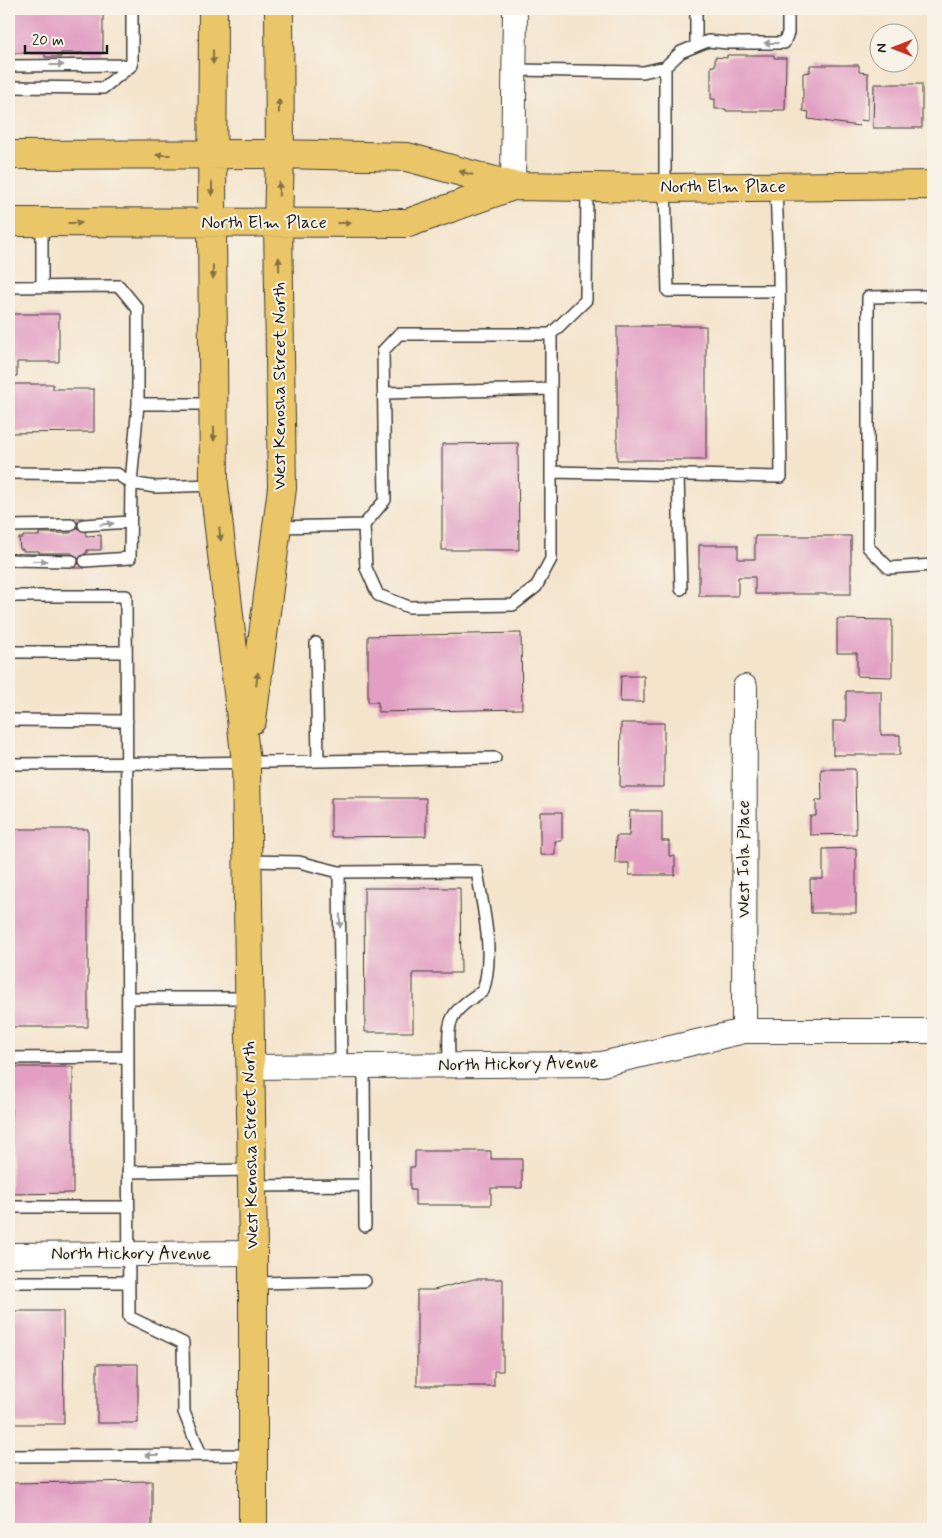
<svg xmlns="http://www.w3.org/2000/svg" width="942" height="1538" font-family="Mynerve,sans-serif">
<rect width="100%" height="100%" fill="#f7f3e8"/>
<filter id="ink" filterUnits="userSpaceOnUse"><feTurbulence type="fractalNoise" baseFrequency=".02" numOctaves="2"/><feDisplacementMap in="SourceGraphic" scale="10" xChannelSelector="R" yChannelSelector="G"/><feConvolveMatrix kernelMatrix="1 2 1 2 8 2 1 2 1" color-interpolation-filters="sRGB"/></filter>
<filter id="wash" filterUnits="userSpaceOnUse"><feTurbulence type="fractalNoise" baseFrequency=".0096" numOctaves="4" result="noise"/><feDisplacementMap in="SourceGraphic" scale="20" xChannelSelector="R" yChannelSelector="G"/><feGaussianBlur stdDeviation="1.12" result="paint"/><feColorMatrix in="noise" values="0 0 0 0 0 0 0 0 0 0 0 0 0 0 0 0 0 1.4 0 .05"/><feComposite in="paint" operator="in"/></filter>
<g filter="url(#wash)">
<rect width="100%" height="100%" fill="#f4e4cc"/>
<g id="blocks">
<path fill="#e29fc3" d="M9 9H103V53H61V57H45V53H9Z
M727 55H774V58H786L785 110H774V111H726V109H715V99H711V66H715V57L727 58Z
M810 65H859V72L868 73V121L860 120 859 126 808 119 809 112 803 111V73L810 72Z
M874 84H922V128H873Z
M9 314H59V362H17V376H9Z
M617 326H706V460H617Z
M12 384H53V389H94V432L9 433V390H12Z
M518 443 519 550H442V444Z
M71 518H84L86 536 101 535V550H87V553H85V568H72V553H39V551H23V549H20L19 538H23V536H39V533H71Z
M755 536H851V594H755V577H738V596H699V545H738V559H755Z
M837 619 892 620V677L857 676V653H837Z
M521 633 522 709 378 712V702H368V636Z
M621 676H644V702H620Z
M846 691H881V735H900V755H833V721H846Z
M621 723H664V787H620Z
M931 735H933V753L930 752Z
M821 769H855L856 834 810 835V816H816V800H822Z
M331 798H426V836L331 837Z
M630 811H662V841H669V856H675V875H629V863H615L616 836H629Z
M540 812H562V841H555V855H540Z
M9 829H88V1027H9Z
M856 848V913H811L810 879H823V849Z
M364 888H460L461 973H413V1032H365Z
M11 1067H73V1193L11 1194Z
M415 1151H491V1159H522V1188H491V1205H415V1190H410V1167H415Z
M474 1279H503V1371H494V1386H417V1290H434Z
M11 1311H63L64 1424H11Z
M97 1364H138V1423H97Z
M152 1481V1529H9V1483Z"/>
</g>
</g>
<g filter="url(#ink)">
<use href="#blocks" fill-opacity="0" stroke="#3c3a36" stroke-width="1"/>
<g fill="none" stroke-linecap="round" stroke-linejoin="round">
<defs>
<path id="service" d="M696 45V9
M9 66 132 65
M665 67V188L668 291H779
M514 70 643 72 665 67 681 52 708 41 728 43H784L788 33V9
M9 87 103 88 132 65V9
M9 287 119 286 138 309V404L131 483 130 558 85 561
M42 287V223
M933 296 868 297V547L889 568 933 565
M384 393 551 389
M138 404H214
M551 472 781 477 779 268 776 187
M9 473 117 474 131 483 155 487 214 485
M678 475 681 589
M84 525 130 522
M364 525 385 500 383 351 399 334H551L586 300 587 186
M9 526 71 525
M277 527 364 525 366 568 378 595 409 607 513 605 536 587 551 559V334
M9 560 72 561
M9 596H126L129 1317 183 1343 184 1412 201 1455
M316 643 318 761
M9 652H126
M9 720 127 721
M9 764 197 763 495 758
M248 861 299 862 339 872 477 871C483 909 495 953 483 991 443 1015 449 1023 449 1066
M339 872 341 1067
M128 998H249
M9 1058 128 1057
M364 1066 365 1226
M128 1172 251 1170
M252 1186 365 1185
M9 1207H128
M9 1282H128
M253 1283 365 1281
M9 1456 253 1455"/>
<path id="minor" d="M513 186 515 9
M744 1031 745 687
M249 1067 602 1064 744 1031H933
M9 1255 253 1253"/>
<path id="primary" d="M213 9 212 223 214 485 246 762 253 1253V1529
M9 155 280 154 407 157 513 186 665 188 933 185
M9 222 408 223 513 186
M252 720 282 488 278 223 280 154 279 9"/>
</defs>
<use href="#service" stroke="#3c3a36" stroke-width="14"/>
<use href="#minor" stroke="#3c3a36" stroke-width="26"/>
<use href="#primary" stroke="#3c3a36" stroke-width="30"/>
<use href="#service" stroke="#fff" stroke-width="11"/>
<use href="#minor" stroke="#fff" stroke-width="24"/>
<use href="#primary" stroke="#eac669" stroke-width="28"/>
</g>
<defs><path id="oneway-solid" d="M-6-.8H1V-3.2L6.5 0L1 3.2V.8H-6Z" transform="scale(1.25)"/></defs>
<g fill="#999">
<use href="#oneway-solid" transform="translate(771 43) rotate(-180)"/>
<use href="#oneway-solid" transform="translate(57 65)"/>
<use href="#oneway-solid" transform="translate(107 524) rotate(-6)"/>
<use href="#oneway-solid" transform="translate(40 561)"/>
<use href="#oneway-solid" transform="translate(340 921) rotate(89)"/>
<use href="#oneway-solid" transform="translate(152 1455) rotate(180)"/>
</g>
<g fill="#837142">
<use href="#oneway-solid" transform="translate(213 57) rotate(90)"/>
<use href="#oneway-solid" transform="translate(279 106) rotate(-90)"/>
<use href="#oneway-solid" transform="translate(163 155) rotate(180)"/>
<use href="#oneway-solid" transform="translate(466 173) rotate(-165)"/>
<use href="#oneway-solid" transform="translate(212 189) rotate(90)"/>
<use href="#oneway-solid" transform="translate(279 189) rotate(-88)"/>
<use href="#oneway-solid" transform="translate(75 223)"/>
<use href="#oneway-solid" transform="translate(344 223)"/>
<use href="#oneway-solid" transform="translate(279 264) rotate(-91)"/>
<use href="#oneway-solid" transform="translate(213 272) rotate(89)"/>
<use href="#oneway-solid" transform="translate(214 434) rotate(90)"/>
<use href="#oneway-solid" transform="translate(220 534) rotate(83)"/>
<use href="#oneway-solid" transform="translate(257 679) rotate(-83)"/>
</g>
</g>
<g text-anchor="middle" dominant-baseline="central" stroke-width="4" stroke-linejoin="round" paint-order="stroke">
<g font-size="18" fill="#1c1c1c" stroke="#f7f3e8">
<text x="723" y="187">North Elm Place</text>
<text x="264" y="223">North Elm Place</text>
<text transform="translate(280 386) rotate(-90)">West Kenosha Street North</text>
<text transform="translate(744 859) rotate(-90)">West Iola Place</text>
<text transform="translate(518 1064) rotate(-1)">North Hickory Avenue</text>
<text transform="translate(251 1145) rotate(-91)">West Kenosha Street North</text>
<text x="131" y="1254">North Hickory Avenue</text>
</g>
</g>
<rect width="942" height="1538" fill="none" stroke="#f7f3e8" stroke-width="30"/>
<g transform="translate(894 48) rotate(270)"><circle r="24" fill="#f7f3e8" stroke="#9f9d96"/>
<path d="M0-4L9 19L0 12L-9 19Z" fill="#c8321e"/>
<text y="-8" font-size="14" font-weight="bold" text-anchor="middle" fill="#1c1c1c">N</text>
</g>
<path d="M25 45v8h82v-8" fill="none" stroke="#1c1c1c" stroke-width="2.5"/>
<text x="32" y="45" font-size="15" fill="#1c1c1c" stroke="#f7f3e8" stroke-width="4" paint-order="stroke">20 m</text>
</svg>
